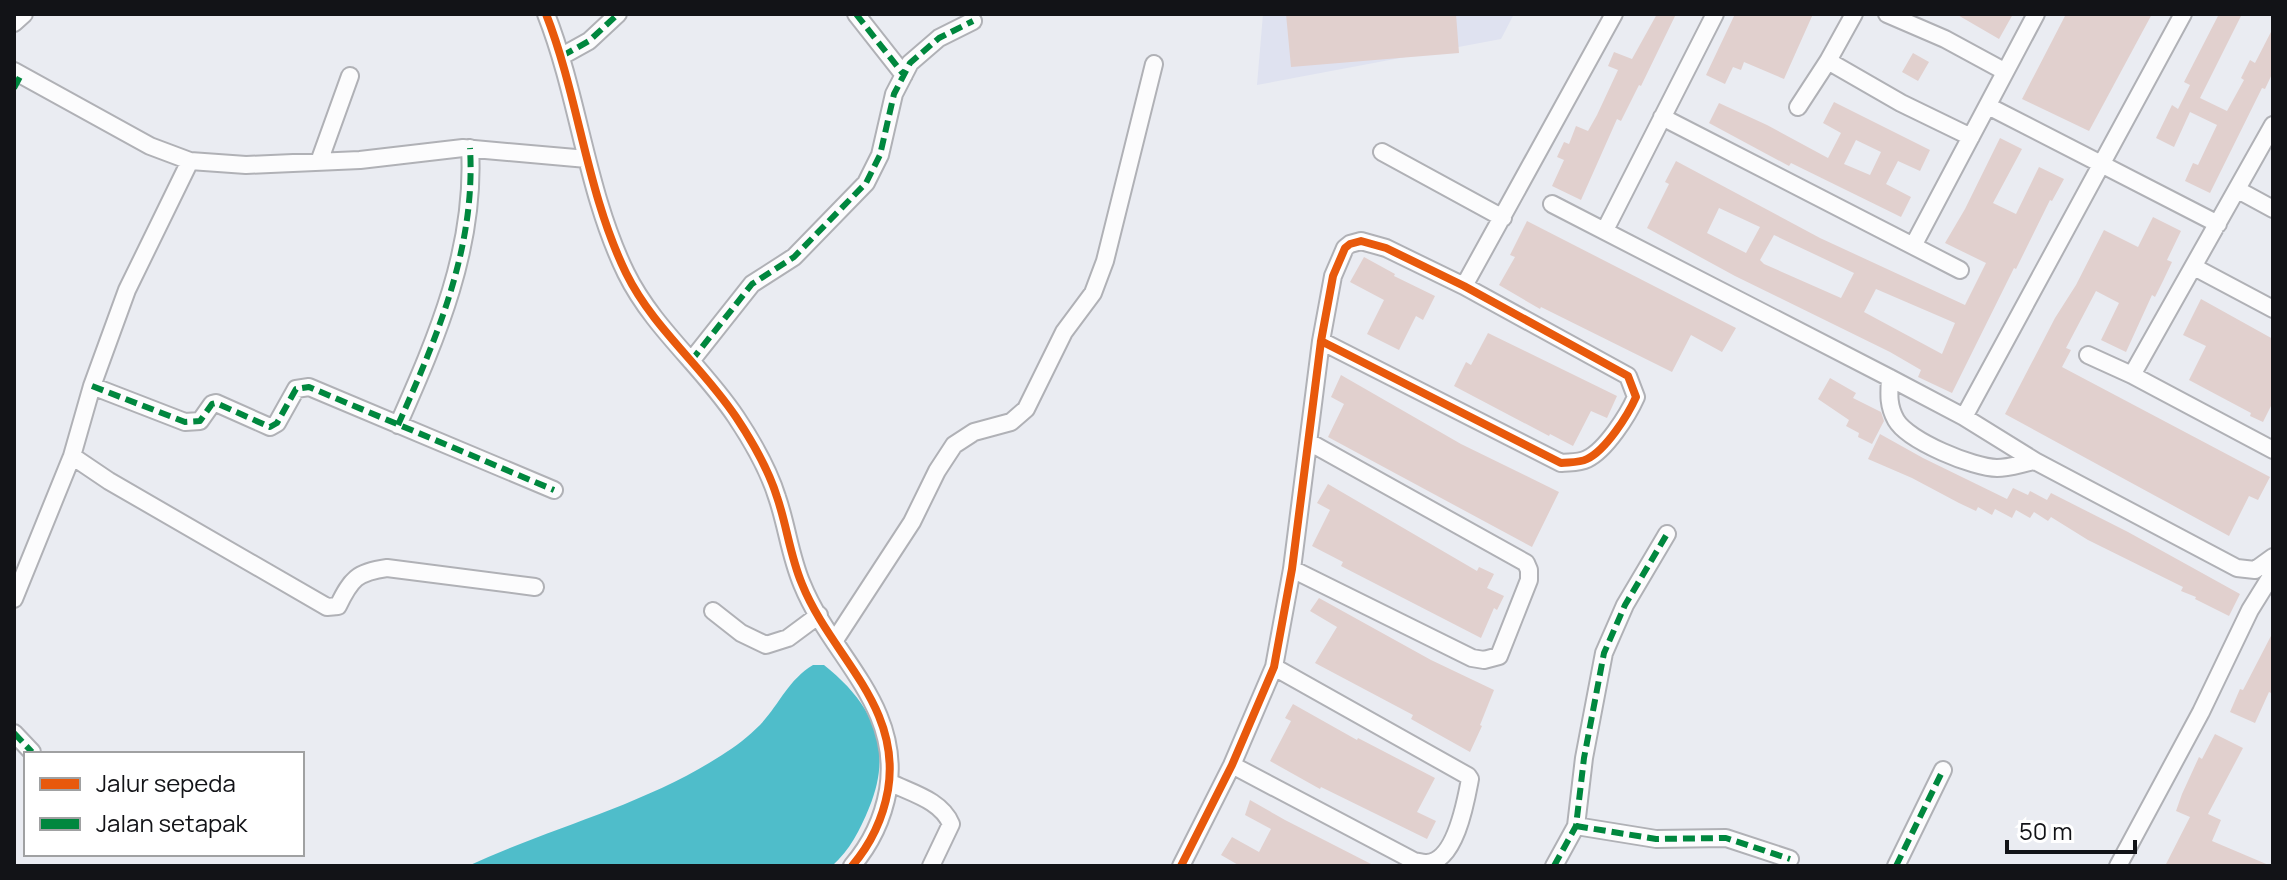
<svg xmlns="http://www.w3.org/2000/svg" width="2287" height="880" font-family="Manrope,sans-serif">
<rect width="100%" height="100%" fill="#eaecf2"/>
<path fill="#dfe2f0" d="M1263 14H1514L1501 39 1257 85Z"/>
<path fill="#4fbdca" d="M813 665H824C873 704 894 748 869 808 860 830 850 850 832 866H468C552 827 643 806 722 755 735 747 749 736 760 725 779 705 788 680 813 665Z"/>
<path fill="#e1d0ce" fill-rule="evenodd" d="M1286 14H1456L1459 53 1291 67Z
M1657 14H1676L1641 86 1639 85 1621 121 1617 119 1581 200 1552 186 1564 160 1557 157 1564 142 1569 144 1576 126 1588 131 1597 115 1618 70 1608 66 1614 52 1632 59Z
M1735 14H1813L1784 79 1744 62 1741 70 1733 67 1725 84 1706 75Z
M1956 14H2013L1999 39Z
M2066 14H2152L2089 131 2022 99Z
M2219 14H2242L2200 98 2227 111 2244 80 2241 78 2250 60 2255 63 2273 28V72L2265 89 2262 88 2210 193 2185 181 2193 163 2198 165 2217 125 2190 112 2174 147 2156 138 2172 105 2178 109 2190 85 2184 82Z
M1913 53 1929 62 1918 81 1902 72Z
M1834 102 1930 150 1920 171 1898 161 1886 184 1911 197 1901 217 1791 163 1789 166 1709 123 1719 103 1767 125 1828 158 1841 133 1823 123ZM1856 140 1881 152 1870 175 1844 164Z
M2000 138 2022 149 1993 203 2016 214 2039 167 2064 179 2052 201 2050 200 2016 269 2014 268 1952 393 1918 377 1921 370 1890 352 1735 276 1647 228 1669 184 1665 182 1676 161 1820 238 1965 305 1986 263 1945 243 1965 209ZM1719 208 1760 227 1746 253 1707 233ZM1774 235 1854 273 1841 298 1764 264 1760 260ZM1876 289 1955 323 1942 354 1864 312Z
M2153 217 2181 231 2167 260 2172 262 2163 281 2155 297 2152 295 2126 352 2101 340 2119 303 2096 291 2066 348 2071 350 2062 367 2270 477 2258 500 2249 496 2229 536 2005 414 2055 318 2076 285 2104 230 2138 247Z
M1527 221 1736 328 1722 352 1691 335 1672 372 1541 307 1540 309 1499 285 1515 257 1510 255Z
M1364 257 1395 274 1394 276 1435 296 1423 320 1416 316 1399 350 1367 334 1384 300 1350 282Z
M2201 299 2273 339V402L2263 422 2250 416 2251 413 2189 380 2206 346 2183 335Z
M1488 333 1617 396 1607 418 1591 411 1573 446 1550 434 1549 436 1454 386 1466 362 1471 365Z
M1341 375 1461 444 1559 492 1532 547 1328 437 1344 404 1331 397Z
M1830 378 1856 393 1853 398 1881 412 1884 421 1872 444 1858 437 1859 433 1846 426 1849 420 1818 399Z
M1880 434 1923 458 2007 499 2013 488 2028 495 2030 491 2047 500 2051 493 2128 532 2240 594 2229 616 2195 599 2196 597 2181 591 2183 587 2088 540 2051 517 2048 521 2034 512 2030 518 2016 510 2012 518 1995 509 1992 515 1978 507 1976 511 1959 503 1912 478 1868 459Z
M1328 484 1477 571 1479 567 1494 574 1487 588 1504 596 1497 610 1494 608 1481 638 1341 566 1343 562 1312 546 1330 510 1317 503Z
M1319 598 1431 660 1494 690 1480 725 1482 726 1470 752 1411 719 1413 715 1315 663 1337 627 1310 611Z
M2273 632V694L2269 692 2255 723 2230 712 2240 689 2243 690Z
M1293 704 1357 740 1358 738 1435 778 1417 812 1436 821 1427 839 1321 787 1320 789 1270 761 1291 721 1285 718Z
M2215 734 2243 748 2208 814 2221 820 2212 841 2271 866H2165L2190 817 2176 811 2182 794 2199 757 2202 759Z
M1250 800 1285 820 1375 866H1240L1221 855 1232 837 1259 852 1271 829 1245 815Z"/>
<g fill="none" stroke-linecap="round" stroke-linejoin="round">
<defs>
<path id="minor" d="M546 14C579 98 586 191 626 273 653 328 702 366 736 417 752 441 768 468 777 497 787 526 790 556 802 584 831 656 902 705 888 790 883 818 870 845 852 866
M856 14 904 75
M1887 14 1945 39 2004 71
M14 23 24 14
M562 56 589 41 618 14
M1828 61 1901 103 1971 137
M14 71 150 146 190 161 246 165 360 160 463 148 587 159
M1988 106 2218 224
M1798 107 1828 61 1854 14
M1662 117 1960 270
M1382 152 1503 218
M319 162 350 76
M2238 190 2273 209
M1552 204 1890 378 1964 417 2035 461 2237 568 2255 570 2273 557
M1605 230 1715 14
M1913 246 2036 14
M2194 267 2273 309
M1464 286 1614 14
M2088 355 2132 375 2273 450
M691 361 752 284 794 257 866 183 880 155 894 94 910 63 939 38 973 21
M2132 375 2273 125
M1890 378C1889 394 1888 406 1896 420 1908 441 1974 468 1997 468 2009 468 2023 463 2035 461
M92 386 185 422 200 421 212 404 216 403 270 427 277 423 296 389 309 387 554 490
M1964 417 2183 14
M398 425C437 337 476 247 470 148
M72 456 109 481 327 607 338 606C351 579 357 572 387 568L535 587
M1292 569 1472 658 1484 660 1499 656 1529 580V570L1526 563 1309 442
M14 599 72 456 92 386 127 290 190 161
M713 611 741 633 766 645 788 638 819 615
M835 640 912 522 937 471 954 445 974 432 1011 422 1026 409 1064 332 1093 293 1105 261 1154 64
M14 733 32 752
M1232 765 1414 861C1419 862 1423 863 1427 863 1456 861 1466 800 1470 779L1468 776 1274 667
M889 782C911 793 941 800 951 824L931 866
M1576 826 1656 839 1726 838 1790 859
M1181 866 1232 765 1274 667 1292 569 1321 341 1333 276 1345 248 1350 244 1361 241 1386 248 1464 286 1628 376 1636 397C1628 415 1606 450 1587 459 1579 463 1570 462 1561 463L1321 341
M1554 866 1576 826 1584 758 1604 653 1625 605 1667 534
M1896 866 1943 770
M2118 866 2201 712 2250 610 2273 573"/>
</defs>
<use href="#minor" stroke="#b0b1b6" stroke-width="20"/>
<use href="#minor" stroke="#fcfcfd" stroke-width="16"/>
<path stroke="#00873e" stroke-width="6" stroke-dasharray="12 6" stroke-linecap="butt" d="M856 14 904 75
M562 56 589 41 618 14
M14 88 21 75
M691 361 752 284 794 257 866 183 880 155 894 94 910 63 939 38 973 21
M92 386 185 422 200 421 212 404 216 403 270 427 277 423 296 389 309 387 554 490
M398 425C437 337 476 247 470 148
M14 733 32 752
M1576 826 1656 839 1726 838 1790 859
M1554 866 1576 826 1584 758 1604 653 1625 605 1667 534
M1896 866 1943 770"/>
<defs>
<path id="cycleway" d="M546 14C579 98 586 191 626 273 653 328 702 366 736 417 752 441 768 468 777 497 787 526 790 556 802 584 831 656 902 705 888 790 883 818 870 845 852 866
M1181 866 1232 765 1274 667 1292 569 1321 341 1333 276 1345 248 1350 244 1361 241 1386 248 1464 286 1628 376 1636 397C1628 415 1606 450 1587 459 1579 463 1570 462 1561 463L1321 341"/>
</defs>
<use href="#cycleway" stroke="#fff" stroke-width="13"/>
<use href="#cycleway" stroke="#e8590c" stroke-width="8"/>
</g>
<rect width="2287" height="880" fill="none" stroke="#121317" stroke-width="32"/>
<rect x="24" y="752" width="280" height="104" fill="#ffffff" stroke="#a0a1a2" stroke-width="2"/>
<rect x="40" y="778" width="40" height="12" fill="#e8590c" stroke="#a0a1a2" stroke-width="2"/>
<text x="96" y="792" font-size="24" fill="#121317">Jalur sepeda</text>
<rect x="40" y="818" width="40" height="12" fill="#00873e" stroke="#a0a1a2" stroke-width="2"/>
<text x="96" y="832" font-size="24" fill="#121317">Jalan setapak</text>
<path d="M2007 840v12h128v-12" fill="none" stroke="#121317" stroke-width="4"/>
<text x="2019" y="840" font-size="24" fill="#121317" stroke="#ffffff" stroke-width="6" paint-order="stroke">50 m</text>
</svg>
